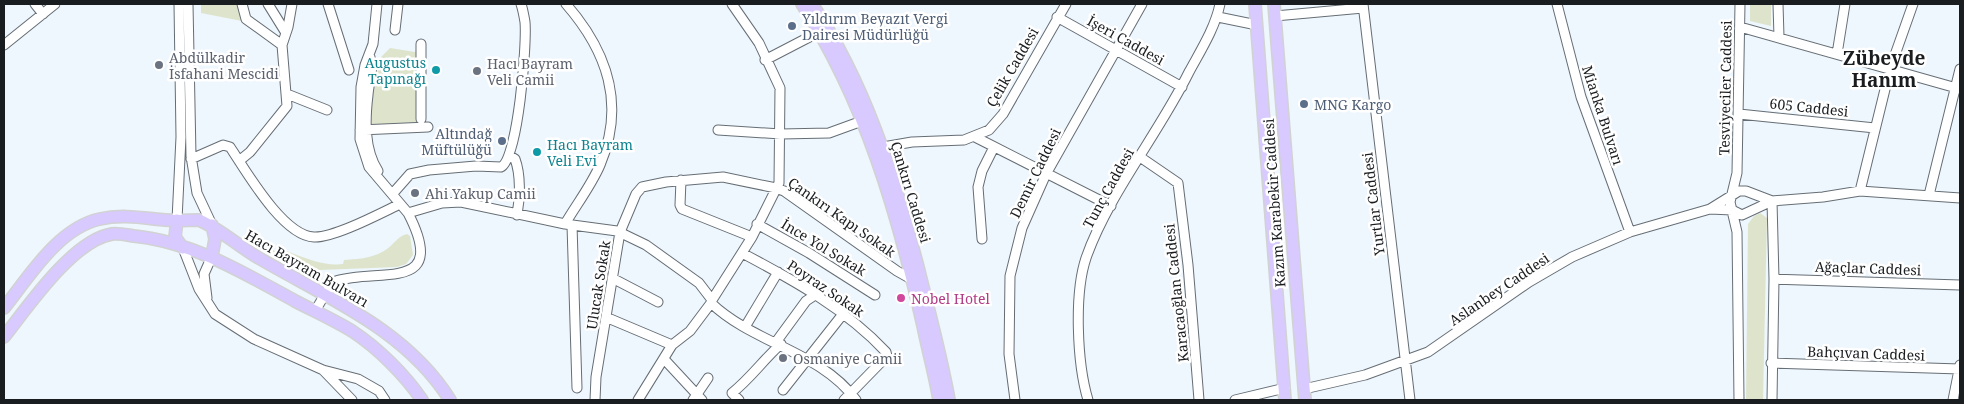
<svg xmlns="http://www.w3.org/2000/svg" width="1964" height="404" font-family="'Noto Serif',serif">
<rect width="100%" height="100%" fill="#eef6fe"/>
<path fill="#dee4cc" d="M201 4H239L242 21 201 13Z
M1750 4H1771V26L1750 21Z
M419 44V122L371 127 369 124V117L380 58 390 48 415 52Z
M1760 213 1767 218 1763 400H1746L1748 224 1754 216Z
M407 234 410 236 413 255 406 264 397 267 320 270 295 264 264 249 266 247 275 251 278 248C299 255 321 267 343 264L344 260C359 259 374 258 387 249 394 244 398 236 407 234Z"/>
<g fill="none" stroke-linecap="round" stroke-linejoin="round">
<defs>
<path id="minor" d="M35 4 43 14
M188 4 191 156 197 193 212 225
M242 4 246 19 282 45
M268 4 286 33
M328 4 349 70
M1363 4 1410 400
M1557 4 1581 97 1630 232
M1778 4 1779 37
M1275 16 1363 8
M1057 17 1182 87
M1218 17 1257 25
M1740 27 1960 89
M395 30 398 4
M421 44V119
M4 45 55 4
M1837 54 1845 4
M370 57C374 70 369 82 368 95 365 120 364 149 378 171
M765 60 819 32
M287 94 327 110
M1739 114 1875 128
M360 130 428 127
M718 130 781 134 829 133 862 121
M975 137 1111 206
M883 147 912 142 964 140 989 130 1003 114 1066 4
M510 156 515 159C521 175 520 198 517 215
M1140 157 1178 183 1188 265 1199 400
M191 159 223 145 230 147C246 171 283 236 314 237 334 238 381 213 400 204
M239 161 250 152 287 106 282 45 288 27 292 4
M681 180 680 205 682 209 752 237
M395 191 410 174 429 170 476 166 501 167C518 159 527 44 525 22 524 16 523 10 521 4
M1860 191 1890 69 1913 4
M1929 195 1960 69
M1710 209 1739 191H1746L1772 201
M408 213 442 203 461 202 565 224 617 231 646 245 699 283 712 300 711 303C754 344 820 351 856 400
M177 220 181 137 179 4
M565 224C576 205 591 186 600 165 626 104 607 51 566 4
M757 224 809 253 875 295
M572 225 577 388
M982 239 978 187 982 171 994 147
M183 248 199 289 215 314 254 339 323 370 358 379 379 391 385 400
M742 253C793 280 846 309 886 352L887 356 844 400
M614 279 658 302
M1774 279 1960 285
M207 298 204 274 212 256
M712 300 752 237 779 183 780 88 759 43 732 4
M315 311 330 286 336 281C378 267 450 294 408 213L369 167 360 139 361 87 365 65 373 44 377 4
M608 318 672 345
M745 327 778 272
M776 342 806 301 815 295
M664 359 702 400
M1771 363 1960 369
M323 370 352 400
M1304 389 1365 375 1428 352 1529 282 1572 257 1630 232 1710 209 1732 210 1742 215 1772 201 1823 197 1860 191 1960 198
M783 390 843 314
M595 400 596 377 620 232 636 194 642 187 666 182 723 177 776 188 784 191 897 271 913 280
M638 400 672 345 690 331 711 303
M693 400 708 378
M739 400 732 393C751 378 763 360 781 344
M1015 400 1009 354 1010 276 1022 228 1046 174 1142 4
M1088 400C1077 363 1074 294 1086 258 1108 195 1159 133 1189 72 1201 50 1215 28 1220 4
M1235 400 1285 388
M1739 400 1737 232 1730 202 1737 173 1740 4
M1772 400 1774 279 1772 201
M1953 400 1960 365"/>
<path id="major" d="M802 4C865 101 898 214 923 326 928 351 935 375 939 400
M812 4C865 83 894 176 918 267 929 312 941 355 949 400
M1255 4 1285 400
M1274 4 1305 400
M177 220 175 237 183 248
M212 225 215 239 212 256
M4 308C29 277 58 228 100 219 122 214 143 218 165 220 176 221 188 220 199 220 220 229 237 245 257 257 325 297 406 329 450 400
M4 337C27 308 73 240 112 234 118 233 127 235 134 236 193 242 244 273 295 301 314 311 334 320 352 331 378 348 405 375 422 400"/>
</defs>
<use href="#minor" stroke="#666e75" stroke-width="11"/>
<use href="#major" stroke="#d1d2d2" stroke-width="14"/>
<use href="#minor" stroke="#fff" stroke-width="9"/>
<use href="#major" stroke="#d8cafe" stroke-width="11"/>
</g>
<g fill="#5c6f8a" stroke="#fff" stroke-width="2">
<circle cx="792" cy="26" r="5"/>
<circle cx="1304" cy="104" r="5"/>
<circle cx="502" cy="141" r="5"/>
</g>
<g fill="#6b7280" stroke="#fff" stroke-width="2">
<circle cx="159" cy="65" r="5"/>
<circle cx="477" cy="71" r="5"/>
<circle cx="415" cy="193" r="5"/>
<circle cx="783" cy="358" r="5"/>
</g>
<g fill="#0f9aa8" stroke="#fff" stroke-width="2">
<circle cx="436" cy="70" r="5"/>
<circle cx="537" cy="152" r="5"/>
</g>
<circle fill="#d1479c" stroke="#fff" stroke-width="2" cx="901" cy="298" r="5"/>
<g text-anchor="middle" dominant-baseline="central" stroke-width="5" stroke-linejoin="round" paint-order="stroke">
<g font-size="14" fill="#4e5e75" stroke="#fff" text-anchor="start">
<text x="802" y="18">Yıldırım Beyazıt Vergi<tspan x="802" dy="16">Dairesi Müdürlüğü</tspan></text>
<text x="1314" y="104">MNG Kargo</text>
<text x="492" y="133" text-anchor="end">Altındağ<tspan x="492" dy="16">Müftülüğü</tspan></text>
</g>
<g font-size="14" fill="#1a1d20" stroke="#fff">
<text transform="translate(1126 40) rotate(29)">İşeri Caddesi</text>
<text transform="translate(1012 67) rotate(-60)">Çelik Caddesi</text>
<text transform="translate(1725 88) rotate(-89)">Tesviyeciler Caddesi</text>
<text transform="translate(1809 107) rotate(6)">605 Caddesi</text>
<text transform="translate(1603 115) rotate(72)">Mianka Bulvarı</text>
<text transform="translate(1035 173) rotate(-64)">Demir Caddesi</text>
<text transform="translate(1108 188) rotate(-61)">Tunç Caddesi</text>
<text transform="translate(911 192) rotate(73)">Çankırı Caddesi</text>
<text transform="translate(1274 203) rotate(-94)">Kazım Karabekir Caddesi</text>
<text transform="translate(1373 204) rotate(-97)">Yurtlar Caddesi</text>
<text transform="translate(842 217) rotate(35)">Çankırı Kapı Sokak</text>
<text transform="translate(824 247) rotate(31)">İnce Yol Sokak</text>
<text transform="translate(307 268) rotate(30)">Hacı Bayram Bulvarı</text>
<text transform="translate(1868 268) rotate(2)">Ağaçlar Caddesi</text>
<text transform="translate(598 285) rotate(-81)">Ulucak Sokak</text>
<text transform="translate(826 288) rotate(34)">Poyraz Sokak</text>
<text transform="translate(1499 289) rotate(-34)">Aslanbey Caddesi</text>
<text transform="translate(1176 293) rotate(-96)">Karacaoğlan Caddesi</text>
<text transform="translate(1866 353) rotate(2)">Bahçıvan Caddesi</text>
</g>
<g font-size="14" fill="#5b616d" stroke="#fff" text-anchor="start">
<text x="169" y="57">Abdülkadir<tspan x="169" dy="16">İsfahani Mescidi</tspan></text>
<text x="487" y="63">Hacı Bayram<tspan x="487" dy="16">Veli Camii</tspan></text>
<text x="425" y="193">Ahi Yakup Camii</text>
<text x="793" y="358">Osmaniye Camii</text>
</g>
<g font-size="14" fill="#0d838f" stroke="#fff" text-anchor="end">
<text x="426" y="62">Augustus<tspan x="426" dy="16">Tapınağı</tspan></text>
<text x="547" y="144" text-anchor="start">Hacı Bayram<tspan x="547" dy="16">Veli Evi</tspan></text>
</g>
<g font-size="14" fill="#b23c85" stroke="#fff" text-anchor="start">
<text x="911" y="298">Nobel Hotel</text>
</g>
<g font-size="19" font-weight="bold" fill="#1a1d20" stroke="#fff">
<text x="1884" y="58">Zübeyde<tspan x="1884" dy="22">Hanım</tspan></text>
</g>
</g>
<rect width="1964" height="404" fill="none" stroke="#1a1d20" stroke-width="10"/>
</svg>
